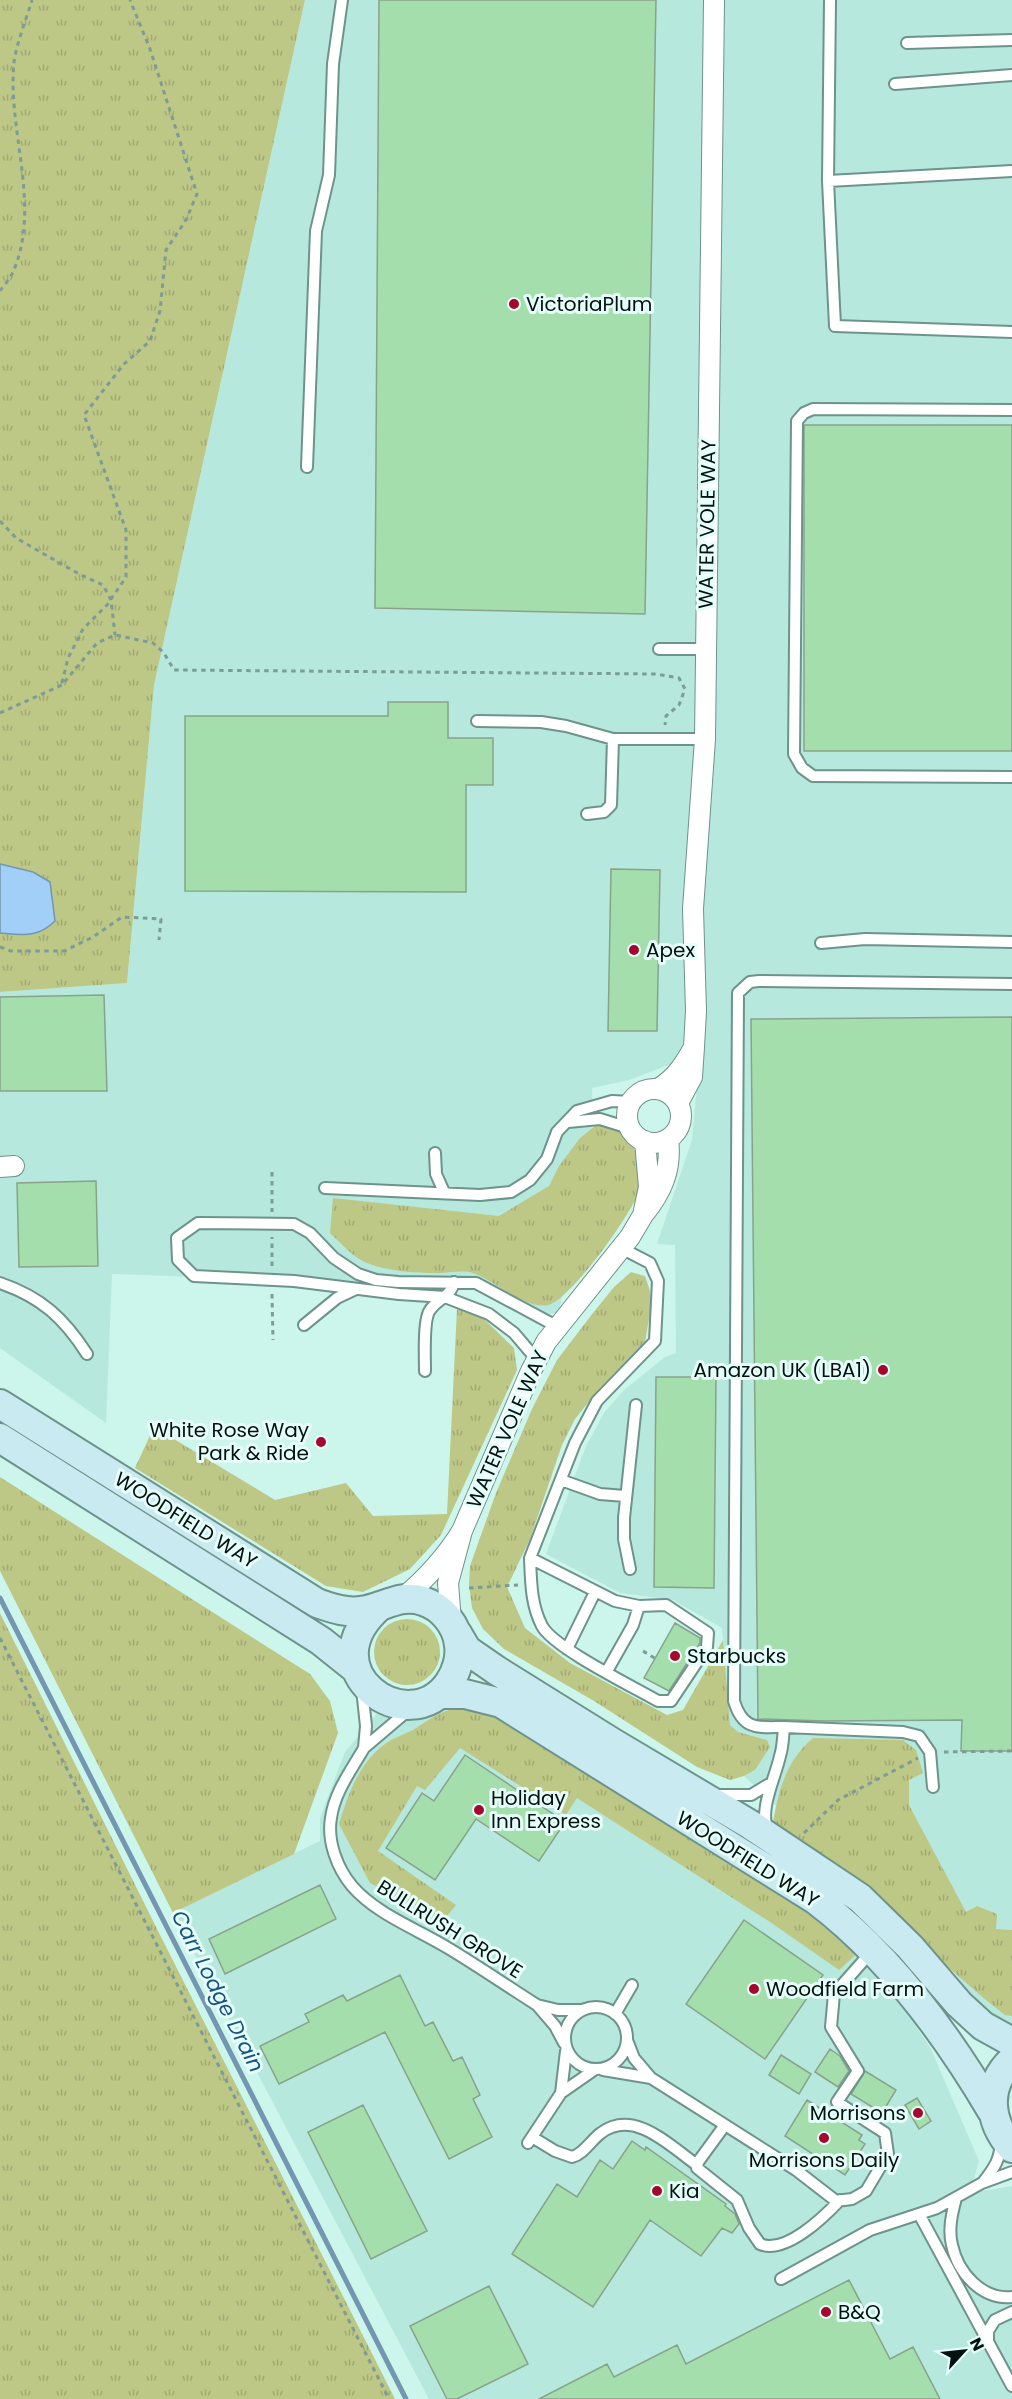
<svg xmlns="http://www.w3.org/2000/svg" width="1012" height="2399" font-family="Poppins,sans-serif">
<defs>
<pattern id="grass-tufts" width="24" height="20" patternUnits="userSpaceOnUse" patternTransform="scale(1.5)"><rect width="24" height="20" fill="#bdc786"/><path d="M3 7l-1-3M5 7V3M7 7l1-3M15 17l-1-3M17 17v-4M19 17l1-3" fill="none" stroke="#a1aa72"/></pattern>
</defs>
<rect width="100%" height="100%" fill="#ccf5ec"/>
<path fill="#b6e8dd" d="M305 0H1012V2073L953 1970 744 1776 755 1770 770 1747 767 1740 738 1732 730 1725 722 1628 673 1600 620 1593 546 1554 586 1446 604 1413 624 1390 665 1357 676 1353 675 1245 657 1244 692 1140 700 1053 629 1080 592 1088 593 1120 559 1313 527 1315 479 1287 112 1274 106 1423 0 1348V992L127 983 154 685Z
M469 1700 839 1926 880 1974 930 2047 979 2161 970 2193 1012 2186V2399H429L173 1913 320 1841V1818L345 1752 381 1709Z"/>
<path fill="url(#grass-tufts)" d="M0 0H305L154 685 127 983 0 992Z
M600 1122C608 1125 618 1129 625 1134 632 1139 643 1170 643 1180 641 1203 570 1301 548 1305 526 1310 494 1280 473 1273 462 1269 445 1274 432 1273 413 1273 378 1270 361 1260 350 1254 339 1241 330 1233L333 1198 499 1216 549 1186 559 1166 580 1138Z
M631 1272 645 1276 650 1291V1313L645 1342 600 1388 575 1419 562 1445 530 1539 507 1587 525 1628 570 1663 667 1715 683 1710 723 1640 730 1725 738 1732 767 1740 770 1747 755 1770 744 1776 730 1780 697 1767 594 1701 504 1649 483 1629 472 1608 469 1585 470 1566 496 1493 532 1409 557 1360 593 1313 614 1287Z
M457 1309 483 1318 514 1348 517 1370 441 1535 410 1569 363 1592 326 1586 135 1468 154 1427 275 1500 346 1483 373 1516 447 1514Z
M0 1477 310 1674 330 1701 338 1733 294 1854 173 1913 0 1571Z
M0 1613 159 1933 395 2399H0Z
M374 1652a33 33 0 1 1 66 0a33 33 0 1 1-66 0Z
M458 1708 509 1718 774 1884 859 1952 839 1970 770 1922 577 1798 566 1815 460 1748 425 1790 417 1786 378 1851 456 1905 443 1921 370 1883 339 1824C348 1794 360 1760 388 1742 396 1737 405 1734 413 1730 431 1719 437 1712 458 1708Z
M813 1738 903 1740 916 1750 923 1773 909 1780V1805L966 1912 977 1906 997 1914 996 1929 1012 1930V2016L1005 2015 986 2000 825 1861 773 1822C779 1789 786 1761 813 1738Z"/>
<path fill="#a2cff7" stroke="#7396b1" stroke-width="1.5" d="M0 864 33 872 50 882 55 921C38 938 23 935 0 933Z"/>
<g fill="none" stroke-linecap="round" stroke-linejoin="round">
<path stroke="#7396b1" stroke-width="5" d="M0 1598 406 2399"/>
</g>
<path fill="#a4deac" stroke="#89a28b" stroke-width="1.5" d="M379 0H656L645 614 375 608Z
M804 425H1012V751H804Z
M388 702H448V738H493V785H466V892L185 891V716H388Z
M611 869 660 870 657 1031H608Z
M104 995 107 1091H0V997Z
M1012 1017V1751H961L962 1720 825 1721 758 1719 751 1019Z
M96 1181 98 1266 19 1267 17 1183Z
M656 1377H716L714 1588 654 1587Z
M675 1623 700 1638V1643L669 1691 644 1678Z
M465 1755 565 1822 539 1861 476 1819 435 1880 386 1848 422 1793 434 1801Z
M320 1885 336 1919 225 1974 209 1939Z
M744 1920 823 1975 765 2059 686 2004Z
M400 1975 425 2026 433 2022 453 2061 462 2057 480 2095 473 2099 492 2137 449 2159 385 2032 279 2084 260 2046 309 2022 305 2014 343 1995 347 2001Z
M830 2049 840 2056 849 2071 838 2087 815 2072Z
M781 2055 811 2074 799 2094 769 2075Z
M865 2071 896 2090 882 2113 851 2094Z
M917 2098 931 2121 919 2129 905 2105Z
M807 2100 862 2135 859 2140 865 2144 845 2175 785 2136Z
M363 2105 427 2231 371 2259 308 2132Z
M632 2141 645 2150 646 2147 726 2204 725 2206 735 2214 739 2224 732 2233 722 2228 701 2256 650 2220 593 2307 512 2254 557 2184 577 2197 600 2160 613 2169Z
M849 2280 890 2359 913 2347 940 2399H539L607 2364 614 2377 677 2345 686 2364Z
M489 2286 528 2364 457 2399H447L410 2326Z"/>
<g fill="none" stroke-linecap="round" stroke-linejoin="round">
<defs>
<path id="lane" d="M830 0 828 181 1012 171
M907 43 1012 40
M895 84 1012 75
M828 181 835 326 1012 332
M1012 410 813 409 804 413 797 421 794 754 802 768 813 776 1012 777
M307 467 316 231 329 175 333 64 342 0
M659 649H706
M477 721 541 722 566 726 613 739
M587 814 604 812 611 805 613 739H705
M821 943 865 939 1012 942
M568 1122 600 1119 629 1128
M435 1153 436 1174 444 1192
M325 1188 480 1195 511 1192 530 1180 547 1159 557 1132 577 1111 612 1101 631 1102
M0 1283C41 1297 64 1318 87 1354
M304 1325 337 1298 356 1289
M537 1360 514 1333 489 1314 445 1297 399 1294 294 1281 194 1276 178 1260 177 1238 198 1223 294 1224 310 1233 334 1258 358 1274 376 1280 398 1282 476 1283 558 1327
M425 1371C425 1358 423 1319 430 1310 438 1298 451 1297 454 1282
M561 1480 600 1494 625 1496
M530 1558 615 1601 639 1606 666 1605 708 1633 707 1647 671 1701H658C632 1686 554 1648 542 1626 531 1605 531 1582 530 1558Z
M530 1558 575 1443 597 1401 655 1341 658 1281 650 1263 621 1248
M630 1569 624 1539V1518L636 1405
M567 1649 595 1592
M607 1671 633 1625 639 1606
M362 1689 366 1726 364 1748 410 1709
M784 1727C758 1727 743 1731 734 1701L738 993 750 982 759 981 1012 984
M364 1748C352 1769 334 1793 331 1818 327 1841 337 1868 352 1886 376 1914 417 1929 448 1948 478 1966 507 1986 537 2005
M715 1795H751L771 1783
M769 1831C757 1813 776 1776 780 1756 783 1747 783 1737 784 1727L903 1732 919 1736 930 1752 933 1787
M565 2038a31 31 0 1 1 62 0a31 31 0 1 1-62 0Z
M615 2014 632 1985
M564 2043 555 2026 537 2005 558 2010H580
M566 2051 561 2093 594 2070
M603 2070 651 2078 634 2058 627 2040
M651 2078 796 2170 836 2201 852 2199 866 2191 888 2154 885 2133 837 2102 858 2071 831 2027 834 1994 872 1951
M725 2125 698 2162 697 2168 737 2200 749 2228 760 2244C785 2255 824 2217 840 2200
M532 2137 555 2151 572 2157C584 2154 591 2140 601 2133 634 2108 670 2146 697 2165
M528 2143 561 2093
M984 2181C995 2167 1000 2159 1001 2142
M956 2198C952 2213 948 2230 952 2245 958 2273 982 2300 1012 2297
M919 2214 1012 2386
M781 2279 870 2230 937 2208 982 2183 1012 2172
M988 2343V2331L995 2320 1012 2312"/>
<path id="street" d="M694 1047 696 1011 693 909 705 739 714 0
M658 1089C676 1078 684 1065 694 1047L692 1077 678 1103
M627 1116a27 27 0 1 1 54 0a27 27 0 1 1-54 0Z
M645 1141 649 1187 643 1215C662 1192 672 1169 668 1139
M0 1167 14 1166
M462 1531 531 1371 546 1342 630 1237 643 1215
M403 1598C427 1578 446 1557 462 1531L448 1583 451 1622"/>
<path id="secondary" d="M0 1404 317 1603C332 1608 345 1613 361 1611 383 1608 401 1593 423 1601 442 1607 457 1625 459 1645 461 1658 456 1673 449 1683 408 1742 306 1670 380 1606
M0 1438 321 1641 356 1669
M457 1633 467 1650 496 1670 613 1743 751 1825 860 1898 910 1947 959 2004 983 2026 1012 2042
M439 1694H465L501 1703 816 1900C889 1955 946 2033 992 2111
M1012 2060C985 2086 988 2121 1012 2148"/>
</defs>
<use href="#lane" stroke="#6d938b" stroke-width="14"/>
<use href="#street" stroke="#6d938b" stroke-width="22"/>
<use href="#secondary" stroke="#6d938b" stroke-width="32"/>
<path stroke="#7d9c95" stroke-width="3" stroke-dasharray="4.5 4.5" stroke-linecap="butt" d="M0 291C4 285 10 279 13 272 42 206 7 131 14 62 17 42 26 20 32 0
M0 521 16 538 79 574 103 585 111 600 115 635
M62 683 68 658 83 629 107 605 126 577V530L84 415 124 364 150 341 160 311 166 250 186 220 197 194 150 49 130 0
M0 713 62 685 97 643 115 635 153 643 164 653 174 670 656 674 679 678 685 689 679 705 666 716 665 725
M0 947 11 951H64L93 937 122 917 161 919 159 940
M272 1172V1212
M272 1266V1237
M272 1294 273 1340
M469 1588 518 1585
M0 1638 389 2399
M643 1651 656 1659
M944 1752 1012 1751
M804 1833 838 1800 918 1758"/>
<use href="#lane" stroke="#fff" stroke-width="10"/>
<use href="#street" stroke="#fff" stroke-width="20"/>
<use href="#secondary" stroke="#caeaf1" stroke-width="28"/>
</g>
<g fill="#a4062e" stroke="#e6fef9" stroke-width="2">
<circle cx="514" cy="304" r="6"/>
<circle cx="634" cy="950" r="6"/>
<circle cx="883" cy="1370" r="6"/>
<circle cx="321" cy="1442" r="6"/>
<circle cx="675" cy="1656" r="6"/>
<circle cx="479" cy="1810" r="6"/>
<circle cx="754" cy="1989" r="6"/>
<circle cx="918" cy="2113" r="6"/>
<circle cx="824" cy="2138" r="6"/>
<circle cx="657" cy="2191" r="6"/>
<circle cx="826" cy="2312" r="6"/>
</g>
<g text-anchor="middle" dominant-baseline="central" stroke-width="6" stroke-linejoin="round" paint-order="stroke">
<g font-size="20" fill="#04120f" stroke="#e6fef9" text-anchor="start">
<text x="526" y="304">VictoriaPlum</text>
<text x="646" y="950">Apex</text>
<text x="871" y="1370" text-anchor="end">Amazon UK (LBA1)</text>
<text x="309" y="1430" text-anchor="end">White Rose Way<tspan x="309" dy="23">Park &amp; Ride</tspan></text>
<text x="687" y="1656">Starbucks</text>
<text x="491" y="1798">Holiday<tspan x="491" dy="23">Inn Express</tspan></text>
<text x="766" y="1989">Woodfield Farm</text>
<text x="906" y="2113" text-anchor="end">Morrisons</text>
<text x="824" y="2160" text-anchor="middle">Morrisons Daily</text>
<text x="669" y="2191">Kia</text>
<text x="838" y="2312">B&amp;Q</text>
</g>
<g font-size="20" fill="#04120f" stroke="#e6fef9">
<text transform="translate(707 524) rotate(-89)">WATER VOLE WAY</text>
<text transform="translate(507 1429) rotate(-66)">WATER VOLE WAY</text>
<text transform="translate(186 1520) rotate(32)">WOODFIELD WAY</text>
<text transform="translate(748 1859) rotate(32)">WOODFIELD WAY</text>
<text transform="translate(450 1929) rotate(32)">BULLRUSH GROVE</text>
</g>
<g font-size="21" font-style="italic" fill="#155381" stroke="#e6fef9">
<text transform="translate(218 1991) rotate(63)">Carr Lodge Drain</text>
</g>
</g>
<g transform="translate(964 2351) rotate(63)" stroke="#e6fef9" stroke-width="4.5" paint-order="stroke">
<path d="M0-4.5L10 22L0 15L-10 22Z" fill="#04120f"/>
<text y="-9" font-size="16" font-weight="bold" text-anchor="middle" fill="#04120f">N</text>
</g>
</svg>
